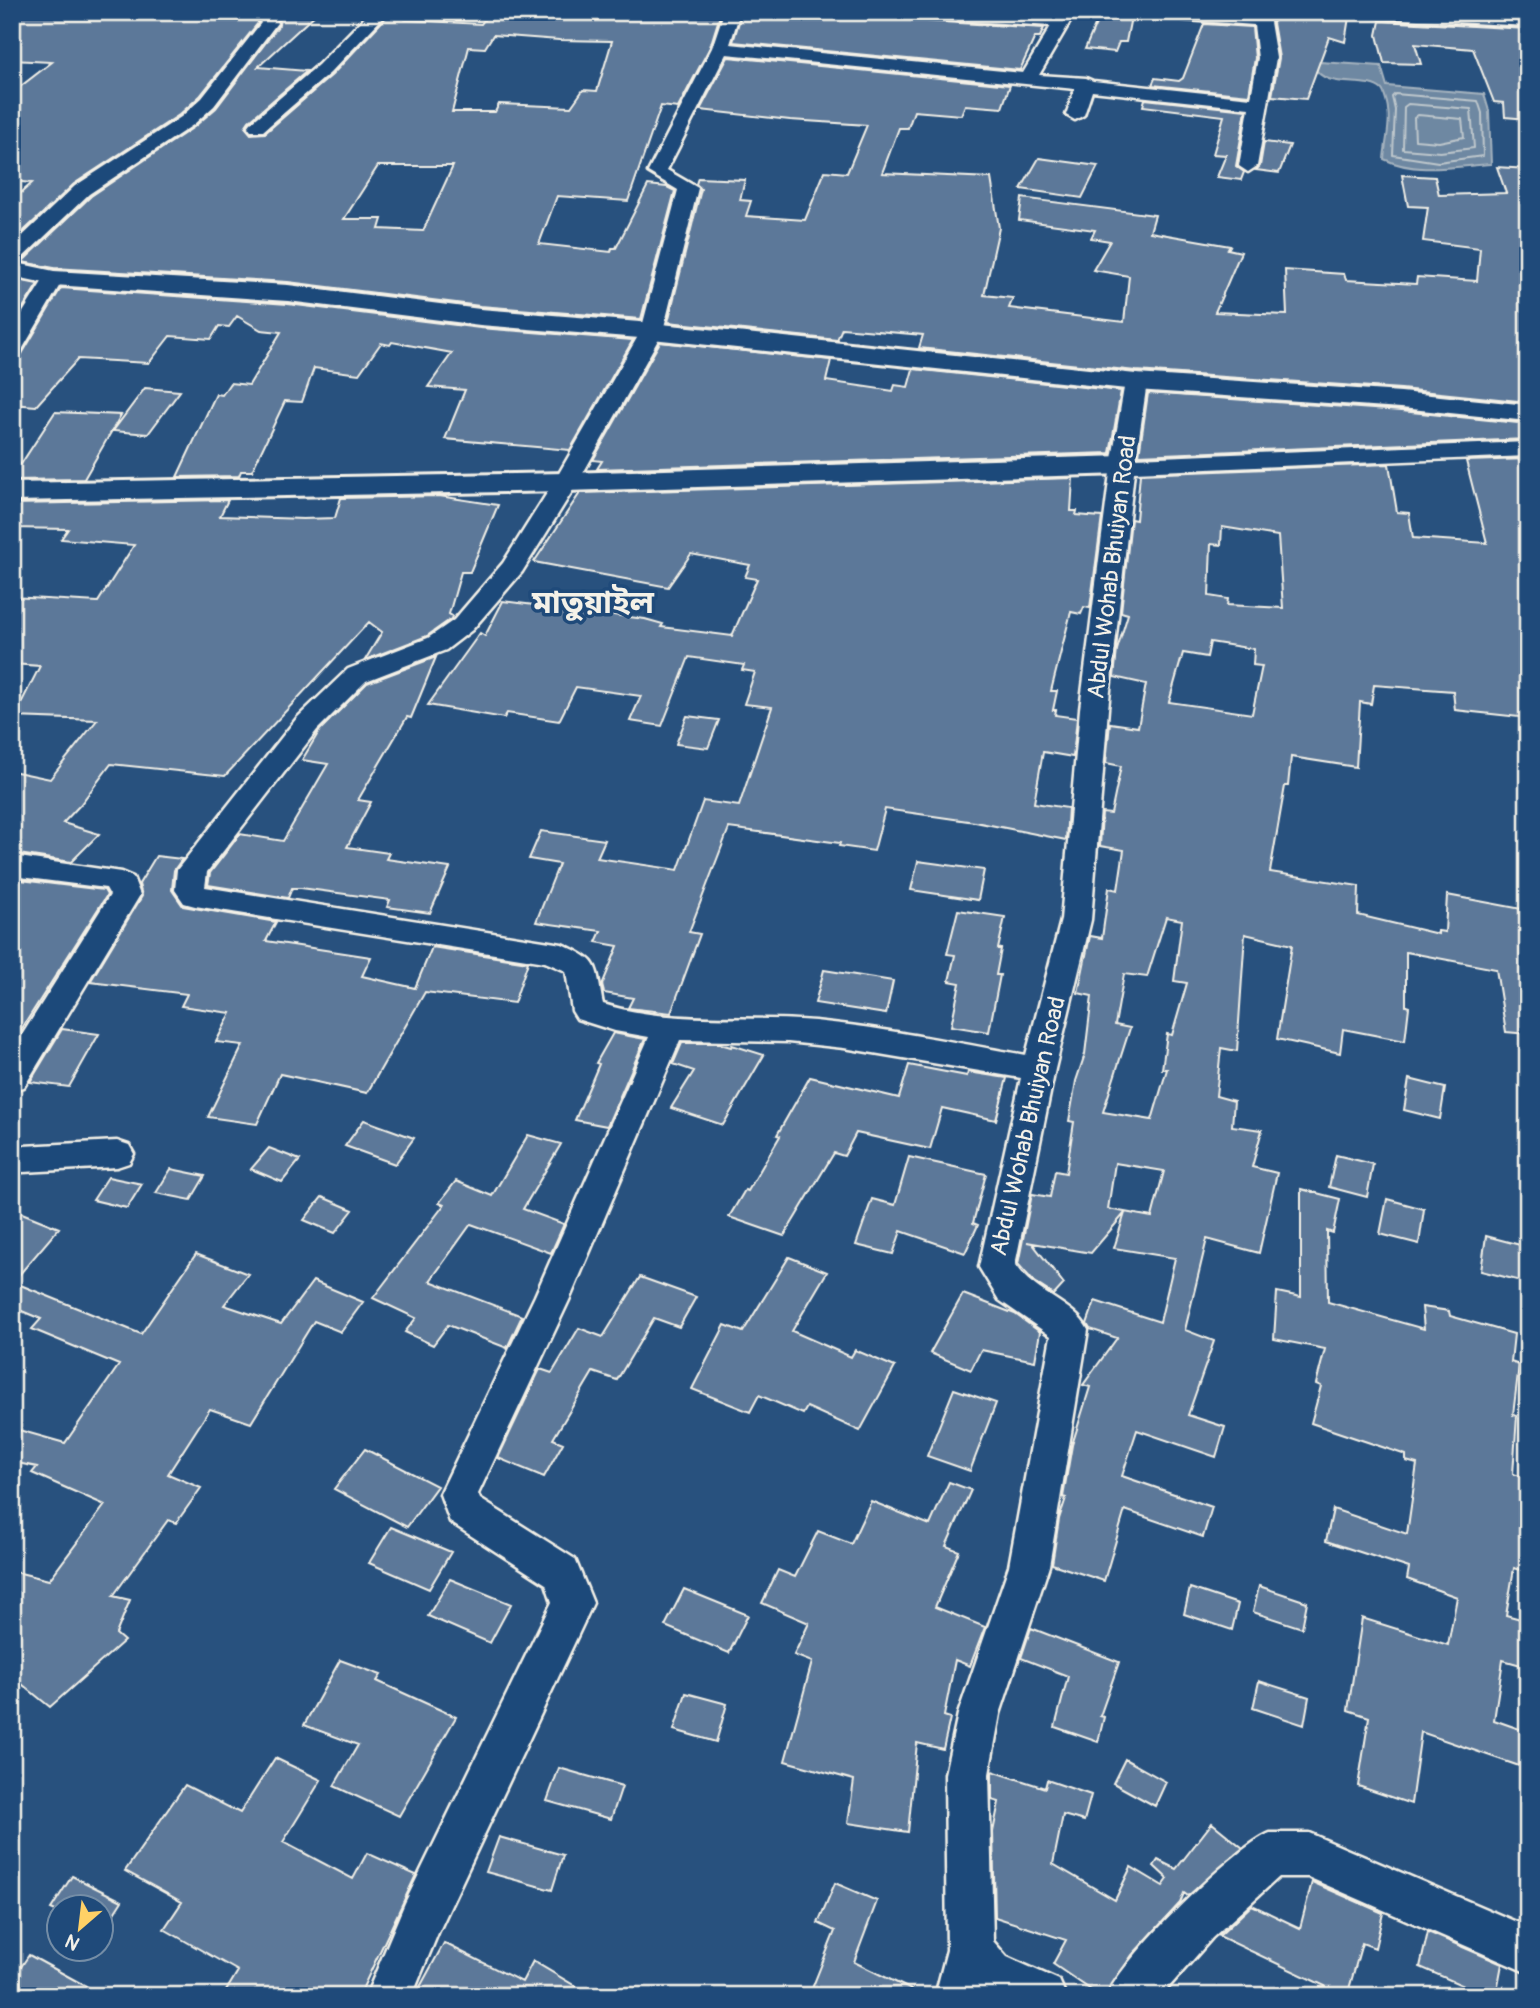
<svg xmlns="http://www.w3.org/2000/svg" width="1540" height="2008" font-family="Pangolin,'Noto Sans Bengali',sans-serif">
<rect width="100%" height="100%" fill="#28517e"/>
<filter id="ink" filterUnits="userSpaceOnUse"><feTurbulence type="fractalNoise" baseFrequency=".0143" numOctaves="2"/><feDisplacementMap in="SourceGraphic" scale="14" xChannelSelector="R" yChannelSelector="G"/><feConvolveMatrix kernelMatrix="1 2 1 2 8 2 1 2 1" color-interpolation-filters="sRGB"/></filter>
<g filter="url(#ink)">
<path fill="#6e88a2" stroke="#a4b2be" stroke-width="2" d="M1320 62 1381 66 1387 86 1484 94 1489 111 1491 164C1456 166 1416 175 1384 159 1385 144 1391 124 1388 110 1388 105 1384 92 1382 90 1366 75 1325 92 1313 65Z"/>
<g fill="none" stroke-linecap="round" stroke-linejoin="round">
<path stroke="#bec7cc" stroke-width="2" d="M1395 94 1478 101 1482 113 1483 156 1438 162 1393 155 1395 110 1392 97Z
M1408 104 1471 109 1474 148 1440 152 1403 149 1404 107Z
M1418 115 1462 119 1464 137 1439 142 1415 140 1414 118Z"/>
</g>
<path fill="#5b7899" stroke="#f4f1e8" stroke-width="2" fill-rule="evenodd" d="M25 12H257L258 23 200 96 179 115 74 184 12 242V201L32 183 12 181V93L52 62 12 60V25Z
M280 12H318L258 67 307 71 249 121 245 127 251 134 265 133 332 75 391 12H415L406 20 481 24 490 12H721L710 47 678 108 661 106 628 201 557 196 539 244 611 252 612 248H616L648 185 667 187 675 191 641 319 480 306 288 282 54 268 22 262 91 196 194 127 216 108 279 25ZM493 35 559 40 612 41 597 91 583 90 571 107 499 104 495 112H452L469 47 485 48ZM378 166H453L423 231 379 229 382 219H344Z
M742 12H873L900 14 910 20 1044 28 1040 37H1035L1020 70 733 42Z
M1101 12H1132L1126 42H1119L1115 52 1085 49Z
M1280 12H1310L1349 17 1345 42 1329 37 1306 99 1272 96 1279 58 1273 23Z
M1380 21 1528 29V119L1505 117 1504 103 1494 102 1473 49 1415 44 1421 64 1384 63 1377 35Z
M1204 24 1252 27 1255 58 1249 95 1152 85 1155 78 1179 81 1183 78Z
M728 57 1010 85 1002 108 965 105 961 115 914 111 908 128H899L882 173 991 178 999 228 984 295 1013 298 1009 308 1124 322 1129 276 1093 270 1110 241 1091 238 1095 230 1019 220 1022 198 1155 215 1150 232 1230 246 1228 249 1241 252 1215 312 1287 315 1285 270 1344 274 1346 280 1416 284 1417 277 1477 281 1480 248 1423 241 1428 207 1408 206 1402 175 1435 177 1439 195 1506 193 1497 167 1528 169V402L1401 389 1136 371 919 348 923 335 842 328 837 340 668 322 701 189 696 184 698 178 745 180 740 200 751 201 746 216 805 220 825 171 847 173 867 125 790 120 700 110Z
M1145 99 1246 110 1236 166 1244 172 1241 180 1217 177 1226 155 1213 154 1224 116 1143 106Z
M1264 142 1290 145 1279 173 1256 170 1260 166Z
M1039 158 1098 166 1082 198 1021 189Z
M12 279 38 284 19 314 12 313Z
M61 288 288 304 480 328 633 340 570 450 445 439 465 390 428 387 452 353 392 342 390 345 381 343 359 374 314 368 302 402 285 401 252 471H241L239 476 177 477 216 394 222 395 230 383 249 385 281 332 261 330 237 316 229 327 219 326 211 339 170 336 149 363 78 359 36 406 12 404V357L22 354Z
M660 342 831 360 826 381 893 391 895 385 908 387 913 369 1121 391 1110 453 597 469 602 461 593 460Z
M145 388 180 391 148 434 113 431Z
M1148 393 1401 411 1528 424V439L1139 455Z
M55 412 121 415 84 479 12 480V462L21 464Z
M1528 459V718L1455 710 1453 691 1374 685 1371 704 1360 702 1356 767 1291 757 1288 786H1285L1270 872 1359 886 1358 915 1438 934V931L1445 932 1447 895 1522 909 1521 955 1528 957V1034L1506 1032 1496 969 1406 952V1006L1409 1007 1405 1041 1343 1029 1340 1053 1277 1039 1292 945 1245 934 1237 1051 1221 1048 1216 1096 1234 1101 1232 1126 1262 1130 1252 1167 1277 1173 1259 1253 1207 1239 1185 1330 1214 1341 1188 1415 1225 1427 1216 1457 1137 1430 1122 1476 1212 1507 1203 1537 1125 1510 1104 1581 1052 1564 1059 1519 1066 1498 1063 1497 1072 1445 1090 1387 1083 1385 1117 1338 1090 1329 1087 1324 1095 1301 1160 1322 1175 1258 1114 1248 1125 1213 1091 1253 1027 1242 1032 1243 1064 1284 1054 1295 1034 1282 1018 1264 1032 1194 1050 1197 1055 1171 1066 1173 1074 1122 1069 1121 1076 1081 1085 1054 1092 996 1078 993 1090 936 1102 938 1109 888 1118 890 1124 850 1100 846 1102 813 1111 814 1121 766 1106 763 1110 723 1138 727 1146 684 1114 677 1117 650 1128 614 1121 612 1131 519 1136 520 1140 474 1389 464 1397 512 1409 513 1413 538 1487 543 1466 461ZM1222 527 1278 536 1283 608 1227 605 1228 599 1209 596 1211 544 1221 545ZM1210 642 1254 649 1253 665 1262 666 1252 714 1169 702 1183 653 1207 657ZM1166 917 1182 920 1174 981 1187 983 1172 1035 1167 1034 1162 1069H1167L1152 1120 1103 1112 1130 1028 1115 1025 1124 974 1147 977ZM1115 1163 1164 1171 1152 1217 1108 1209Z
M1073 478 1071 511H1077L1076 515 1102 517 1090 608 1084 607 1081 614 1071 612 1051 691H1057L1053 710H1056L1055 715 1077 718 1073 757 1043 752 1034 803 1068 808 1066 840 975 822 885 809 874 851 839 846 840 843 729 828 689 932 700 934 671 1013 628 1008 633 998 604 993 602 985 618 946 596 942 601 931 536 922 559 864 529 859 541 831 605 840 597 858 678 870 703 801 739 806 772 707 744 704 755 672 742 670 744 665 689 657 662 726 630 721 641 696 576 687 559 721 507 713 504 718 428 705 480 633 485 636 503 601 645 619 663 624 661 627 732 636 757 579 745 577 750 565 691 554 668 587 534 562 580 493Z
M439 496 498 505 470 572H461L449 614 452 616 451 619 427 636 365 660 382 632 369 622 225 776 111 764 80 805 63 823 99 834 71 862 12 853V771L50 779 97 720 14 717 40 666 12 664V597L98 602 134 545 61 539 68 529 12 528V504L228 500 220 516 303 519 335 518 341 498Z
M436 657 411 718 407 717 358 800 371 802 347 847 389 853 386 859 450 868 430 913 387 907 390 900 301 888H292L288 898 208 885 210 873 240 834 283 841 328 764 302 760 320 730 367 683Z
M687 716 719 720 708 748 676 744Z
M156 856 182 859 174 870 172 890 183 906 276 922 266 941 371 957 362 976 415 988 432 947 528 962 514 1003 425 992 367 1093 280 1074 257 1124 208 1117 243 1045 216 1042 231 1013 181 1006 187 994 90 982 142 896 139 884Z
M918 861 984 870 978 900 911 890Z
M12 879 104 890 107 895 12 1044Z
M958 910 1005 917 998 949H1001L996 975H1000L989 1032 951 1026 960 983 949 981 955 955 947 954Z
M824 970 893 981 886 1014 815 1003Z
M62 1029 99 1034 69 1087 30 1082Z
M613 1033 645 1039 607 1126 575 1120 599 1064 596 1063Z
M682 1043H717L731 1047 732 1045 764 1055 723 1125 671 1108 694 1071 673 1064Z
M909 1065 967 1076 968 1072 1007 1078 996 1120 942 1108 930 1149 856 1133 844 1156 834 1153 784 1236 729 1217 745 1190 748 1191 780 1136 777 1135 810 1077 899 1098Z
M1409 1079 1445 1088 1440 1119 1404 1110Z
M364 1120 414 1138 395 1164 345 1146Z
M528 1135 561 1144 523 1209 564 1224 551 1253 471 1224 430 1281 522 1316 507 1348 448 1325 433 1345 405 1332 416 1318 373 1298 444 1205 439 1203 456 1181 492 1196Z
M269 1148 300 1160 282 1182 251 1169Z
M1336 1155 1373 1164 1367 1197 1329 1187Z
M909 1157 986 1174 973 1223 978 1225 965 1253 901 1231 893 1254 856 1245 872 1199 895 1205Z
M171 1169 205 1176 191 1200 156 1193Z
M108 1177 142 1184 127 1208 93 1200Z
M1301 1189 1340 1199 1333 1233 1327 1231 1328 1302 1424 1329 1422 1307 1449 1311 1450 1316 1514 1334 1511 1362 1519 1365 1513 1415 1517 1416 1513 1474 1528 1478V1572L1514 1568 1506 1615 1528 1621V1667L1503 1660 1494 1720 1528 1732V1769L1421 1732 1411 1804 1358 1786 1369 1717 1348 1710 1362 1618 1448 1645 1457 1597 1407 1579 1409 1568 1326 1541 1333 1509 1407 1534 1417 1464 1406 1461V1455L1311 1423 1321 1386 1316 1384 1325 1349 1274 1339 1277 1292 1301 1297Z
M322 1197 353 1210 335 1233 304 1220Z
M1387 1199 1424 1209 1419 1244 1380 1234Z
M12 1209 59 1228 13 1282 141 1334 196 1254 248 1274 224 1305 281 1324 313 1281 363 1302 341 1332 314 1321 251 1423 210 1409 168 1474 201 1488 176 1523 168 1520 113 1596 130 1600 116 1634 124 1641 50 1707 12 1676V1571L49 1580 105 1505 32 1473 37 1467 12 1462V1428L65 1443 119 1365 32 1329 41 1319 12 1307Z
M1486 1236 1524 1246 1521 1281 1481 1271Z
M789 1257 827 1272 792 1331 851 1357 855 1350 895 1367 860 1431 807 1407 803 1414 759 1395 750 1412 692 1389 725 1325 743 1332Z
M640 1277 696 1297 679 1327 654 1318 617 1380 593 1372 553 1439 563 1443 544 1477 498 1458 540 1369 552 1373 579 1328 603 1337Z
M963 1294 1015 1314 1040 1332 1035 1361 981 1350 971 1370 930 1353Z
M954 1389 996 1403 970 1471 927 1456Z
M365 1449 437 1486 407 1527 334 1489Z
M949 1482 971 1490 946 1546 959 1551 935 1607 985 1627 970 1666 955 1660 944 1716 950 1718 943 1749 917 1743 908 1832 848 1823 854 1780 785 1761 812 1662 794 1655 809 1623 762 1603 778 1570 795 1577 818 1531 851 1544 871 1501 930 1525Z
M391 1527 451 1552 429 1589 369 1563Z
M450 1579 511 1604 490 1643 428 1616Z
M1259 1586 1307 1602 1302 1628 1253 1612Z
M1190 1588 1238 1604 1232 1630 1184 1614Z
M684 1589 748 1615 729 1653 665 1626Z
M1031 1628 1119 1662 1100 1716 1104 1717 1098 1742 1055 1727 1068 1676 1021 1658Z
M340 1660 381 1675 377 1681 456 1717 399 1816 334 1786 358 1745 304 1725Z
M1259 1681 1309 1697 1304 1725 1253 1708Z
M686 1693 727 1704 716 1742 674 1730Z
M275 1758 321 1780 283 1842 353 1879 367 1853 416 1875 359 1996H223L238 1971 164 1929 182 1902 125 1871 185 1785 240 1813Z
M1125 1759 1166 1782 1155 1806 1113 1783Z
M559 1768 622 1786 611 1819 547 1801Z
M992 1771 1045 1788 1047 1780 1091 1795 1084 1821 1063 1815 1053 1864 1115 1900 1131 1867 1163 1886 1168 1879 1154 1866 1158 1860 1176 1869 1212 1823 1243 1848 1188 1896 1184 1893 1180 1903 1132 1955 1105 1996H1100L1053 1964 1066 1940 995 1917 993 1832 999 1802 992 1800Z
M499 1837 563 1855 552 1890 486 1872Z
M72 1876 122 1901 102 1932V1907H60V1913L51 1909Z
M1312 1882 1383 1913 1375 1948 1362 1943 1347 1996H1322L1325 1986 1219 1936 1252 1905 1300 1928Z
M835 1883 877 1901 854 1962 924 1996H809L835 1931 818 1923Z
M1428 1932 1502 1964 1496 1996H1487L1420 1967Z
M444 1943 522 1982 533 1961 592 1996H415Z
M29 1955 104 1996H12V1980Z"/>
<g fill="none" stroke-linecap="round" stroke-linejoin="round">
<defs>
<path id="minor" d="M278 12 275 17 277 23 214 106 193 125 89 194 19 261 12 263V246L75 186 181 117 202 98 261 23 258 16 260 13Z
M370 12H388L330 73 263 131H251L248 127 251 123 318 65Z
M724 12H740L730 44 1023 73 1051 26 910 17 902 12H989L1062 17 1070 22 1039 75 1086 78 1093 81 1251 98 1258 58 1254 25 1148 17 1140 12H1214L1258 16 1261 12H1278L1270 22 1276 58 1257 166 1248 172 1239 166 1249 108 1092 91 1084 115 1075 120 1066 115 1075 89 726 54 667 170 698 188 663 331 578 482 522 572 472 630 446 650 366 681 317 730 207 872 205 887 562 944C601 962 595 963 603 1004 671 1025 744 1015 815 1021 886 1028 956 1043 1026 1055L1061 920 1080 709 1111 465 1125 382 1128 377H1144L1147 382 1136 458 1528 442V456L1134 472 1108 709 1091 920 1055 1069 1015 1265C1034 1294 1075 1303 1088 1330L1049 1566 1000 1714 989 1774 993 1941 1007 1957 1059 1980 1066 1996H989L982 1993 981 1996H935L947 1950 945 1774 958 1714 1009 1566 1051 1336 999 1300 979 1267 1021 1078 844 1048 788 1042 680 1040 571 1296 478 1494 480 1499 575 1559 593 1603 438 1933 412 1996H366L405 1903 552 1602 546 1584 450 1522 440 1494 535 1296 649 1037 615 1031 577 1019 572 1011 566 971 545 962 195 906 184 903 175 890 177 870 297 718 348 669 428 638 454 620 503 563 554 482 641 331 678 190 648 172 712 48Z
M1355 12H1458L1528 16V26L1363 17Z
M54 272 61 274 64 278 23 348 20 353 12 354V330L47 274Z
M12 856 121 872 133 877 140 895 24 1087 12 1090V1051L110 895 106 888 12 876Z
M117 1141 129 1145 134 1154 129 1163 117 1167 23 1172 12 1169V1143L23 1146Z
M1270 1833H1309L1528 1927V1973L1308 1877H1279L1212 1938 1161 1996H1107C1123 1958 1232 1849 1270 1833Z"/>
<path id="tertiary" d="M12 262 54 271 288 285 480 309 652 323 1136 374 1401 392 1528 405V421L1401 408 1136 390 652 339 480 325 288 301 54 285 12 276Z
M1123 456 1133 459 1137 465 1133 471 1123 474 566 491 12 501V483L566 473Z"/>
</defs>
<use href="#minor" stroke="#f4f1e8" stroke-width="5"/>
<use href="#tertiary" stroke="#f4f1e8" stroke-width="6"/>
<use href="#minor" fill="#1f4a7a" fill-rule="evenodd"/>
<use href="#tertiary" fill="#1f4a7a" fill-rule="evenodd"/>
</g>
</g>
<g text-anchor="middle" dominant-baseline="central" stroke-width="7" stroke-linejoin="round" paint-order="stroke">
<g font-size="24" fill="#f4f1e8" stroke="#1f4a7a">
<text transform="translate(1112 567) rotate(-83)">Abdul Wohab Bhuiyan Road</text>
<text transform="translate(1028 1126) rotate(-77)">Abdul Wohab Bhuiyan Road</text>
</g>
<g font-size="32" font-weight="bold" fill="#f4f1e8" stroke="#1f4a7a">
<text x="593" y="603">মাতুয়াইল</text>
</g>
</g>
<rect width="1540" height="2008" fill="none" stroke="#1f4a7a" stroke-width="42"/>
<rect x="21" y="21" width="1498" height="1966" fill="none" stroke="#f4f1e8" stroke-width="2.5" filter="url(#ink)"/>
<g transform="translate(80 1928) rotate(208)"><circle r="33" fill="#1f4a7a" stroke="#748da6" stroke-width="2"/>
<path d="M0-5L12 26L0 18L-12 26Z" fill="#ffd166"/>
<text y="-10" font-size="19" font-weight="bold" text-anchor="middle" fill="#f4f1e8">N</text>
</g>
</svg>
